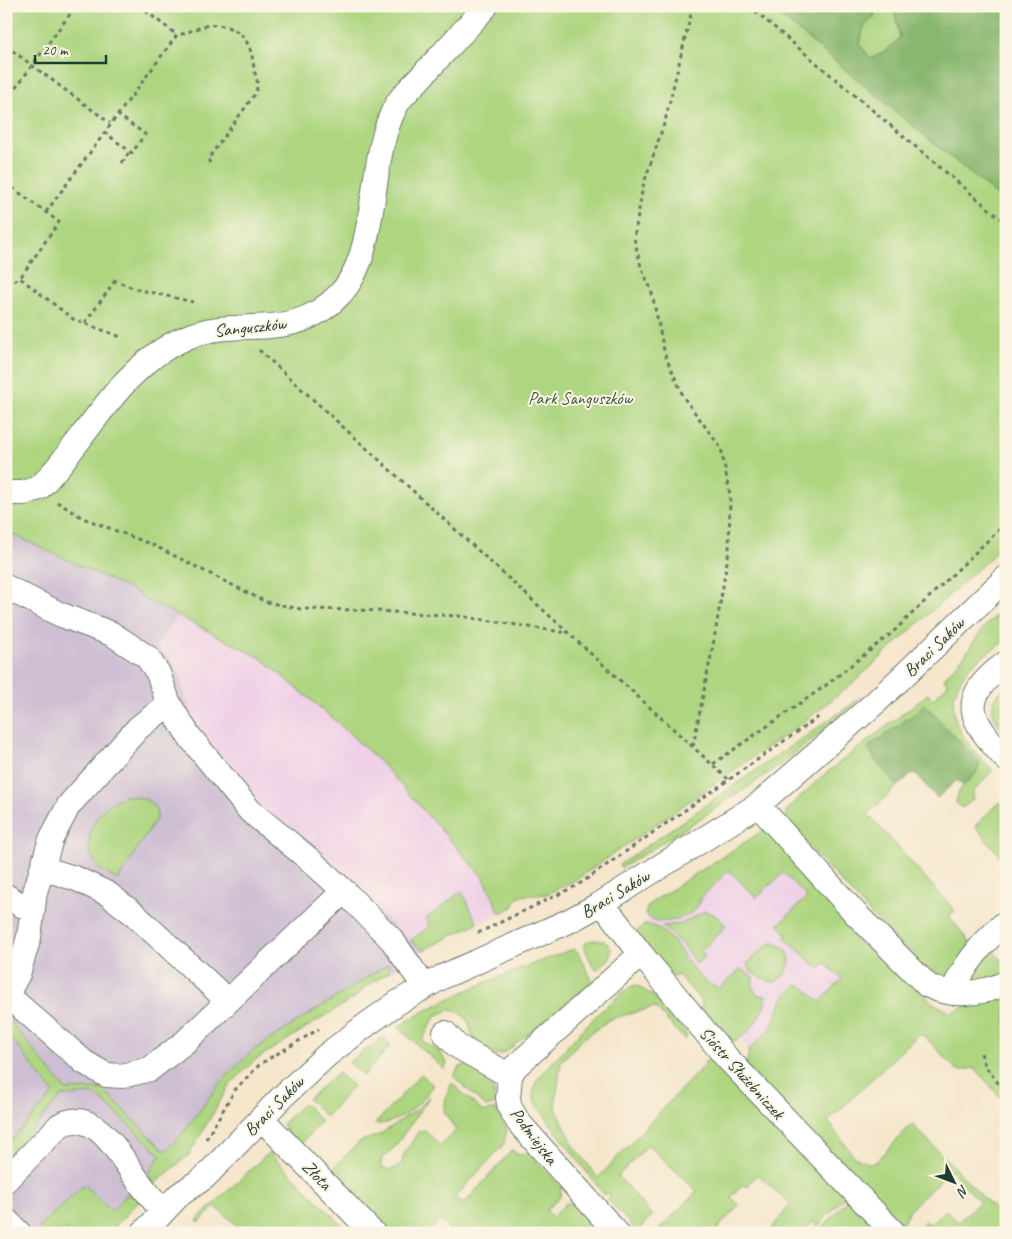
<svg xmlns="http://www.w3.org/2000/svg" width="1012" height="1239" font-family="Caveat,sans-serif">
<rect width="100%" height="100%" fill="#fcf5e5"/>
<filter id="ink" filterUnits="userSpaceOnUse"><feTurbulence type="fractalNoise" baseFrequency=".02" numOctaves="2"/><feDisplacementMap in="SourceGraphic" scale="10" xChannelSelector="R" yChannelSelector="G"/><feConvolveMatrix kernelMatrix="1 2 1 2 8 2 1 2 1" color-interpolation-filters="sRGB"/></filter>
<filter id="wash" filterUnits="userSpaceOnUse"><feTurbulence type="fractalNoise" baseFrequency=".0096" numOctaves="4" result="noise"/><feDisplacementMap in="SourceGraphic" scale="20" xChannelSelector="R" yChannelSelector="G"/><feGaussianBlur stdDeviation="1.12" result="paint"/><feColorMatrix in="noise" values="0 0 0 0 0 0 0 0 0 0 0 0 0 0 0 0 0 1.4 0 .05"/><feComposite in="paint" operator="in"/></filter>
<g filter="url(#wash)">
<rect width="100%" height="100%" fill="#f5e6cc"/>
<path fill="#efd0e7" d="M184 605 260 644 374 737 484 878 500 913 424 950 410 941 261 807 196 730 176 665 156 647Z
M767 848 893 987 784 1090 644 926 648 914Z"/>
<path fill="#cdbed3" d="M6 516 184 605 156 647 176 665 196 730 261 807 410 941 424 950 365 987 357 996 255 1060 228 1087 189 1155 153 1185 109 1233H6Z"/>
<path fill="#aed681" stroke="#668a5a" d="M6 6H782L778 8 777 13 1006 203V543L854 682 805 721 577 879 547 894 518 896 513 907 500 913 484 878 381 763 337 722 261 658 139 596 140 594 6 531V207L10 202 6 199Z
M786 6H851L816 16Z
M875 6H896L894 9 900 38 888 49 871 59 860 46 863 28 874 17Z
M1006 606V640C994 649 979 657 969 668 935 708 963 742 993 770L973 792V799L963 808 956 803C958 782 974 782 980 763L924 704 875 760 897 786 868 814 955 911 949 916 970 943C963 955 951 987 934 978 926 975 919 965 913 960L787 823 786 811 820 778 928 694 933 699 948 684 944 678 965 655 984 627Z
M1006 686V711L998 718 1006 728V737C992 716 985 705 1006 686Z
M862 697C789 765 705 816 621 868L619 865Z
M124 796C139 796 157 799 157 817L118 880C111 876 100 871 96 865 78 838 98 806 124 796Z
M1006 801V863L975 826 999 802 1002 804Z
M767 828 840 909 933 1003 951 1013 976 1000 1006 992V1057L1002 1060 1006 1066 1003 1077 1006 1079V1103L974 1068 960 1071 955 1068 924 1036 919 1034 828 1121 854 1157 870 1164 876 1162 912 1124 1006 1221V1233H913L926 1220 930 1225 946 1210 958 1222 980 1202 951 1170 909 1210 903 1223H897L746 1066 749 1050 771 1028 785 995 797 986H803L820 1002 842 979 825 963 819 969 785 938 787 933 778 925 807 897 783 873 756 898 729 870 701 898C698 918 659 930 645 914L649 904Z
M462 891 477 923 424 950 410 941 430 926 426 919Z
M705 911 715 915 726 926 701 951 705 956 696 964 683 945 662 926 681 924Z
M645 924C675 928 684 966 706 982 710 985 715 987 720 988L741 969 753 977V988L757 995 767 996C763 1014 748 1041 727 1042L701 1008V1000L678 975 673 977 635 933Z
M593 940 605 941 611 948 610 958 598 969 594 968 584 947 585 943Z
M773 943C785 946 790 951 790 964L784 975 774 983 752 973 747 964 766 946Z
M573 949 577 951 593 982 503 1054 493 1055 475 1045 468 1020 457 1011 449 1010 435 1016 422 1041 439 1051 447 1063 444 1069 398 1027C452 992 513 972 573 949Z
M993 951 1006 965V977L975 981 969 977Z
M388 964 389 972 365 987 357 996 255 1060 228 1087 189 1155 153 1185C146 1171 153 1167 161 1155L96 1094 62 1096 6 1158V1146L54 1093 6 1032V1022L10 1021 66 1090 102 1089 165 1151 184 1132 219 1084 252 1051Z
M635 985 654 996 687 1035 685 1040 655 1007 610 1019 580 1041 561 1062 555 1106 574 1146 598 1178 705 1064 704 1062 711 1059 718 1062 848 1193 818 1226 813 1222 802 1233H768L791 1204 757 1174 747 1187 743 1184 731 1197 739 1205 717 1229 721 1233H656L697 1191 648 1145 618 1176 652 1216 637 1231 608 1200 611 1196 608 1192 604 1195 535 1103C533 1092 533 1086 539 1077 560 1055 610 995 635 985Z
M383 1037 391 1045 363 1076 349 1062Z
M468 1064C490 1077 493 1077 495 1104L486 1107 454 1077 458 1068Z
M338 1073 353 1086 326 1117 308 1099Z
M421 1074 433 1085C422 1104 398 1125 375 1124Z
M452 1083 483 1112 496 1109 507 1130 504 1141 505 1143 455 1197 464 1204 512 1150 517 1154 528 1153 561 1187 560 1197 546 1210 553 1217 566 1203 577 1204 606 1233H453L441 1220 427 1233H383L368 1215 293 1142 282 1124 304 1103 321 1121 300 1145 330 1172 359 1142 379 1135 416 1110 430 1096 394 1148 381 1160V1167L391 1170 402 1164 403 1156 418 1132 425 1130 440 1146 456 1130 444 1112 446 1097Z
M268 1153 271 1154 350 1233H236L240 1228 215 1206 200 1222 197 1220Z
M84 1185 112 1211 126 1195 141 1198 109 1233H70L65 1229 61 1233H45L39 1227Z
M851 1196 871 1217 861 1233H824L823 1227Z"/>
<path fill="#8ab76f" stroke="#547a52" d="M782 6 816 16 851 6H875L874 17 863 28 860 45 871 59 888 49 900 38 894 9 896 6H1006V133L1003 136 1006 149V203L777 13 778 8Z
M924 704 980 763C977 774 972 779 962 785L957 780 937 798 914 772 897 786 875 760 868 747 914 714Z"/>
</g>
<g filter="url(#ink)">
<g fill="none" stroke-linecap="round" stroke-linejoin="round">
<defs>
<path id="minor" d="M6 493H24L39 488C88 439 118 367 185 338 239 314 291 346 340 294 381 251 366 158 397 104 403 94 414 85 422 76 443 53 465 30 486 6
M6 587 59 614 112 634 147 657 158 673 169 704 189 736 250 811 310 860 344 891 392 940 424 986
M1006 663C956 699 970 720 1006 759
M758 805 856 914 927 985C951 998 982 994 1006 983
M42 868 77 879 108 894 134 914 228 1001
M6 896 21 905 33 908
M602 903 641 954 727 1058 894 1233
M952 993C963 966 984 941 1006 922
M7 995 84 1062 106 1075 122 1076 150 1069 185 1042 344 891
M6 996 18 974 29 937 35 892 51 839 69 805 138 728 169 704
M445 1033 457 1046 510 1076
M261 1118 373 1233
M6 1180 60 1125C94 1107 118 1152 134 1175 143 1188 153 1199 163 1212
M6 1220 19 1233
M143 1233 179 1195 205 1177 282 1097 327 1055 366 1025 397 1003 442 977 569 921 602 903 758 805 876 702 1006 578
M617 1233 519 1123 510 1108 508 1098 510 1076 515 1067 641 954"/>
</defs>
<use href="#minor" stroke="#6a7869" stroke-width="26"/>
<path stroke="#6a7869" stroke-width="3" stroke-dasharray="4 4" stroke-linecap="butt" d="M139 6 177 35
M749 6 1006 223
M6 46 110 123
M6 101 76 6
M104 132 132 153 145 134 118 115
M122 163 130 151
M6 183 59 222 20 278
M46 212 177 35C191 33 203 23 218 25 245 29 251 45 254 68 256 81 260 81 255 94L208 159 210 163
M113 280 136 289 193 302
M6 284 20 278 73 319 121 337
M85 323 115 281
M259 350 728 779
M57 502 83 518 153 545 266 602 301 609 359 610 459 616 568 633
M693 746 714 640 729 550 730 495 721 448 684 398 665 355 651 289 641 267 634 238 643 186 665 121 693 6
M713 764 825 686 893 632 1006 523
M478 933 578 885 820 716
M981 1053 985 1066 1006 1093
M206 1139 235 1090 260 1064 319 1029"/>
<use href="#minor" stroke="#fff" stroke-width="24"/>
</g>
</g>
<g text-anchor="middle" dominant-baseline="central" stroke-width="4" stroke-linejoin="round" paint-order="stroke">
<g font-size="18" fill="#1f3d34" stroke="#fcf5e5">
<text transform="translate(250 327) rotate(-6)">Sanguszków</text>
<text transform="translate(934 647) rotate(-44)">Braci Saków</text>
<text transform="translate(615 894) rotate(-31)">Braci Saków</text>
<text transform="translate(742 1073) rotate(48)">Sióstr Służebniczek</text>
<text transform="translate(274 1106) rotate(-45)">Braci Saków</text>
<text transform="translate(534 1136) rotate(53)">Podmiejska</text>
<text transform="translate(317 1175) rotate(46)">Złota</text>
</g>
<g font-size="18" fill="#3c5c43" stroke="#fcf5e5">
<text x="580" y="398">Park Sanguszków</text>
</g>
</g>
<rect width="1012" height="1239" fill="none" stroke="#fcf5e5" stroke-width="25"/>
<g transform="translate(954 1182) rotate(132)" stroke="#fcf5e5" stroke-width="4" paint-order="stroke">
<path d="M0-4L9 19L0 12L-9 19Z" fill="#1f3d34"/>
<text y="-8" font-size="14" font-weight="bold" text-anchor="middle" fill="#1f3d34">N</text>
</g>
<path d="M35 55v8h71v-8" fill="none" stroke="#1f3d34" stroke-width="2.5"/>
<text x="42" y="55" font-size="15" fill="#1f3d34" stroke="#fcf5e5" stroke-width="4" paint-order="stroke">20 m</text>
</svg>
